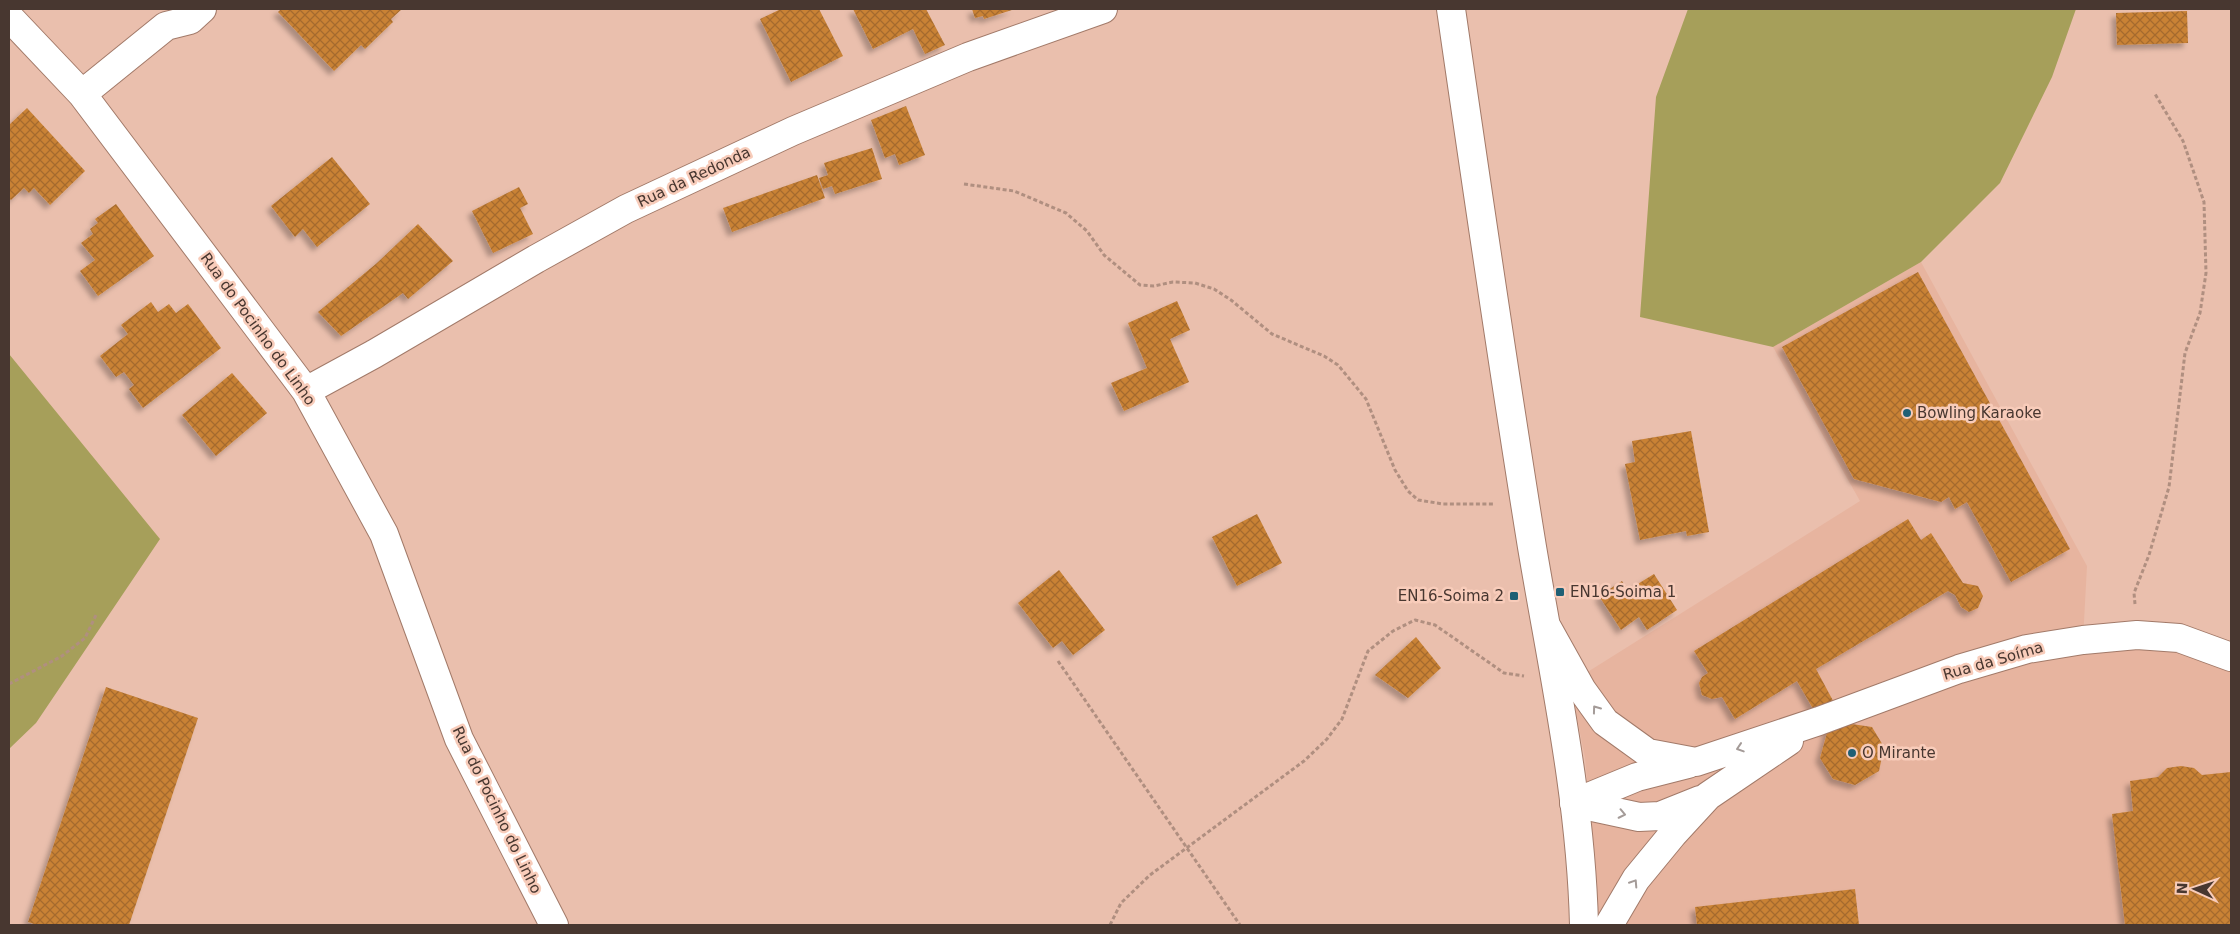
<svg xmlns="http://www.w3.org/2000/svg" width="2240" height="934" font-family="'DejaVu Sans',sans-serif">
<defs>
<pattern id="building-cross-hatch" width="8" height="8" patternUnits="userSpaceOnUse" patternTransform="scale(1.25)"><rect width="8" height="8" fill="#c98236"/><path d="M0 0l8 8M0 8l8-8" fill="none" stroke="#a56b2e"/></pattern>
<filter id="shadow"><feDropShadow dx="-4.5" dy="4.5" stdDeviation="2.5" flood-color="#0004"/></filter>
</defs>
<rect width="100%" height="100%" fill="#eabfad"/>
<path fill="#e7b49f" d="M1921 262 2087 566 2083 640 2231 657V925H1598L1596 873 1585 758 1570 683 1860 501 1773 347Z"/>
<path fill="#a69f5a" d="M1688 9H2076L2052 77 2000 183 1921 262 1773 347 1640 317 1656 97Z
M9 354 160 539 36 723 9 749Z"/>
<path fill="url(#building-cross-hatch)" filter="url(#shadow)" d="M281 9H402L391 19 393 22 365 49 361 45 334 71 278 12Z
M781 9H819L843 56 791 82 760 19Z
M853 9H926L945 45 925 54 913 29 873 49Z
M972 9H1015L984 19 983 16 975 18Z
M2187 11 2188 43 2117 45 2116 13Z
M906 106 925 155 899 165 895 154 885 158 871 120Z
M27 108 85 171 50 205 34 188 29 193 24 188 11 200 9 198V125Z
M872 148 882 179 835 194 832 186 823 189 819 178 828 175 824 163Z
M332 157 370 204 317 247 303 229 295 237 271 206Z
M817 175 825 198 732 232 723 208Z
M519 187 528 204 520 208 533 234 493 253 472 211Z
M116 204 154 256 98 296 80 271 95 260 81 243 93 234 90 229 98 223 95 219Z
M418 224 453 261 408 299 403 293 341 336 318 312 377 263Z
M1918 272 2070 549 2011 582 1967 502 1955 509 1949 497 1941 502 1854 479 1782 347Z
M1177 301 1190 330 1170 339 1189 382 1124 411 1111 383 1147 368 1128 323Z
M151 302 158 312 169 304 176 313 188 304 221 348 143 408 129 389 134 385 124 372 116 377 100 356 128 334 121 325Z
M232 373 267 413 216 456 182 415Z
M1691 431 1709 532 1687 536 1686 531 1640 540 1625 464 1635 462 1632 441Z
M1257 514 1282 563 1237 586 1212 537Z
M1908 519 1921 540 1931 533 1963 583 1978 586 1983 596 1978 608 1969 612 1961 607 1955 595 1948 591 1816 669 1845 723 1872 727 1884 747 1879 771 1855 785 1833 779 1820 758 1827 733 1797 681 1735 719 1722 697 1712 699 1702 695 1699 683 1702 677 1708 673 1694 651Z
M1059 570 1105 630 1073 655 1062 641 1053 648 1018 603Z
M1654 574 1677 610 1647 630 1639 617 1621 630 1599 596 1622 581 1628 590Z
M1416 637 1441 668 1408 698 1375 675Z
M106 687 198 718 129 925H37L28 922Z
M2181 766 2194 768 2202 775 2231 772V925H2125L2112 814 2133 811 2130 781 2158 777 2167 768Z
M1855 889 1859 925H1697L1695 907Z"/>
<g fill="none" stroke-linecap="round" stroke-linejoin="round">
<defs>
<path id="minor" d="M9 17 82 94 306 391 384 534 459 739 554 925
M82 94 166 26 190 20 202 9
M306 391 374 354 536 259 626 209 793 131 968 57 1103 9
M1548 629 1582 690 1605 722 1648 753 1696 762 1819 721 1959 669 2027 649 2083 640 2137 635 2179 638 2231 657
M1574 803 1639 817 1660 816 1700 800
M1574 803 1637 777 1688 764
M1609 925 1636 879 1673 834 1708 796 1789 741"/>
<path id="primary" d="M1451 9C1477 189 1503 368 1532 547 1553 672 1581 798 1584 925"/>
</defs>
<use href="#minor" stroke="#a27a69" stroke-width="30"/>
<use href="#primary" stroke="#a27a69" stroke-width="30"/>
<path stroke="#b08f80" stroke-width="3" stroke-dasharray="4 2.5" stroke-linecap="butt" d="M964 184 1014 191 1066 213 1087 231 1104 255 1140 285 1154 286 1173 282 1195 283 1214 289 1231 300 1272 334 1324 356 1338 365 1366 399 1395 470 1408 491 1418 500 1443 504H1495
M2135 604 2134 593 2149 555 2169 487 2185 353 2200 313 2206 273 2204 202 2183 141 2155 94
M1058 661 1240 925
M9 684 62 656 85 638 97 613
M1110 925 1121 903 1150 875 1304 761 1327 739 1342 719 1368 651 1393 631 1415 620 1435 625 1504 673 1524 676"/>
<use href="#minor" stroke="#fff" stroke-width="28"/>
<use href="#primary" stroke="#fff" stroke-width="28"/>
</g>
<defs><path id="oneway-chevron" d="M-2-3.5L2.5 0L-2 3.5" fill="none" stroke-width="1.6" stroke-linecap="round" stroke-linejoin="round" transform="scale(1.25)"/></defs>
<g stroke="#a49b98">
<use href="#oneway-chevron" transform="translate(1596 709) rotate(-126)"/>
<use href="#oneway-chevron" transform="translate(1740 748) rotate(162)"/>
<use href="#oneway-chevron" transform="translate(1622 814) rotate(12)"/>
<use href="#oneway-chevron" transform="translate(1634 883) rotate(-57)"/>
</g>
<g fill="#206075" stroke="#f8ccba" stroke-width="2">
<circle cx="1907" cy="413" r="5"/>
<rect x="1555" y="587" width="10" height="10" rx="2.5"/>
<rect x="1509" y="591" width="10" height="10" rx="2.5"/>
<circle cx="1852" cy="753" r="5"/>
</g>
<g text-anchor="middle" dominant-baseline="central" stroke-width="5" stroke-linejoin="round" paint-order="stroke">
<g font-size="15" fill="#483730" stroke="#f8ccba">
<text transform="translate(694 177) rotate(-25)">Rua da Redonda</text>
<text transform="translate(258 329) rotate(54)">Rua do Pocinho do Linho</text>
<text transform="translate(1993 661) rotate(-16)">Rua da Soíma</text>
<text transform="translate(497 810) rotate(64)">Rua do Pocinho do Linho</text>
</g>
<g font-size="15" fill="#483730" stroke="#f8ccba" text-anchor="start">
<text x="1917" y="413">Bowling Karaoke</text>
<text x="1570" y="592">EN16-Soima 1</text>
<text x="1504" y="596" text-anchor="end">EN16-Soima 2</text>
<text x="1862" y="753">O Mirante</text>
</g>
</g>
<rect width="2240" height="934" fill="none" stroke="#483730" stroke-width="20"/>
<g transform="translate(2195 889) rotate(273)" stroke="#f8ccba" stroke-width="4" paint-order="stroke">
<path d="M0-4L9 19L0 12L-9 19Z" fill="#483730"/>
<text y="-8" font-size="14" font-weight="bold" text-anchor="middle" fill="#483730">N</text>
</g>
</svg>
